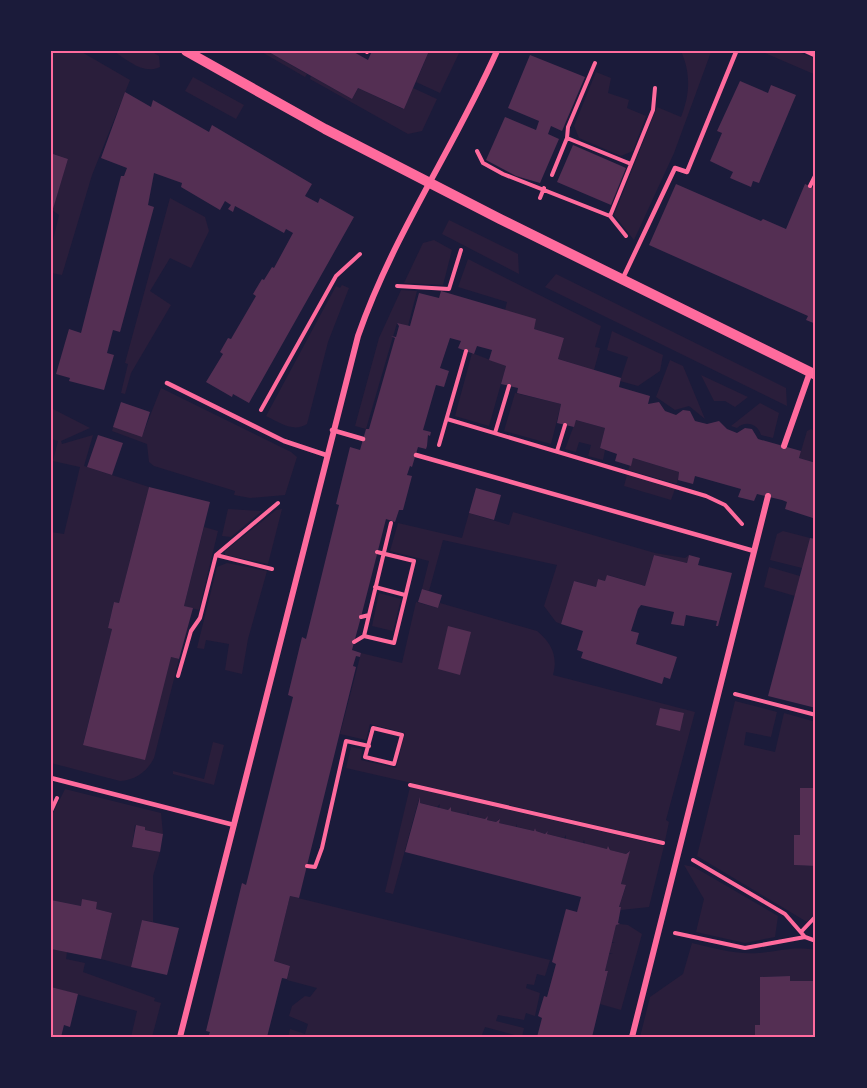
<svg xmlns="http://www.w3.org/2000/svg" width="867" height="1088" font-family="'Space Grotesk',sans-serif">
<rect width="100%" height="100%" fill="#1b1b3a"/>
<path fill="#2a1e3b" d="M51 51H80L130 80 92 175 62 275 51 273V249L59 215 52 210 68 159 53 154 51 159Z
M113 51H151L159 56 160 67C143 75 128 60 113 51Z
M260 51H267L307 74 305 77Z
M429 51H460L440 93 416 82Z
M681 51 711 52 674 153 634 240 614 215 657 107 681 117C690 94 691 74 681 51Z
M760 51H796L816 59V75Z
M596 72 611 78 608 93 629 100 627 108 646 116 633 151 621 156 579 138 574 126Z
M311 76 352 99 358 88 403 109 413 88 437 99 422 131 408 134 310 79Z
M193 77 244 105 236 119 185 91Z
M170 198 205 217 209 231 191 268 170 258 150 291 171 305 131 373 125 394 121 393 128 364 125 363Z
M449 220 518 254 519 274 442 234Z
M434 240 452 250 443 285 404 283 423 243Z
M468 259 601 326 595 347 600 348 594 370 558 359 564 338 534 329 505 310 507 302 458 287Z
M556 274 786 388 787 406 545 287Z
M342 285 349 288 328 342 307 424C293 433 279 422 266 416L336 286 340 288Z
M401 290 417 291 408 326 397 323 366 429 355 426 379 338Z
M612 331 663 355 660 371 638 386 620 381 628 357 607 350Z
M472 353 506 366 489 426 455 416Z
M670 360 683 366 705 419 689 406 675 410 656 397Z
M701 375 748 397 735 407 725 401H714Z
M161 388 291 452 297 457 285 495 250 498 234 495 235 491 154 466 149 462 147 444 112 431 113 427 142 436Z
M515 393 561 404 551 444 504 431Z
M760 403 779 413 773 438 761 435C758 424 746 420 737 428L731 426Z
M51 408 90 428 61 441 62 444 93 435 84 466 149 487 119 603 114 602 108 628 112 629 83 744 171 657 179 659 154 758C147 772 135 780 120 781L51 763V532L64 534 80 467 53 461 58 441 51 439Z
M576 420 605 428 600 448 605 450 603 460 588 456 591 445 579 442 576 452 565 449Z
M811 429 816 432V463L799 458 807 431Z
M633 458 679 472 677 484 628 470Z
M627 475 675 489 671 500 624 486Z
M228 509 262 511 231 537 222 536Z
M282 509 268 564 225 555V551L276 510Z
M513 512 655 553 685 558 689 555 687 563 654 555 645 586 608 575 605 581 598 579 596 587 574 581 561 624 556 622 544 606 557 565 443 540 429 591 422 589 429 561 390 551 398 523 462 538 469 513 509 525Z
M204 527 218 531 199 610 184 606Z
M783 531 810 538 802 568 770 560 777 534Z
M227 563 267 571 248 639 242 674 225 670 229 644 206 640 204 649 197 648 217 567Z
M769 567 800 576 795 596 764 587Z
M379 593 401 599 393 631 372 626Z
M416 602 438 608 440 603 537 631C552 643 558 657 553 675L695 712 666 820 669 822 665 841 346 768 351 747 362 749 361 760 396 768 405 733 370 724 366 740 340 734 361 653 402 663Z
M735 701 777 712 771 737 746 732 744 745 775 752 784 713 816 722V788H800V835L794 865 816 866V912L807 922 697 856Z
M213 742 224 745 214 785 173 774V771L204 779Z
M410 787 664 846 649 907 621 910 619 907 626 886 621 884 629 851 626 854 610 850 609 846 607 849 585 844 584 840 583 843 566 839V835L564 838 547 834 548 831 545 834 536 831 535 828 534 831 517 827V824L516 827 499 823V819L496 822 487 820 488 816 485 819 469 815 468 811 467 815 451 811V807L448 810 439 808 440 804 437 807 420 803 419 799 393 894 385 892Z
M65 789 161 813 163 834 145 830 135 825 132 847 160 852 153 876V922L142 920 131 967 101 959 112 913 96 909 82 899 81 906 51 900V817Z
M684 865 694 867 778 916 775 937 745 943 696 932 704 899Z
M290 896 550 960 545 976 537 974 534 985 527 984 526 988 540 993 535 1016 526 1013 524 1020 498 1015 496 1021 524 1028 522 1037 485 1027 482 1035 489 1037H288L290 1029 305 1034 308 1024 289 1016 292 1006 305 996 310 997 317 988 287 980 290 966 274 961Z
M620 924 628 925 642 934 621 1010 600 1004 608 972 605 971 609 954H613L609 953 611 943H615L612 942 616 925Z
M692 943C714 948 736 955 759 953 782 951 791 946 816 950V981H790V976L760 977V1025H755V1037H640L650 997 683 974Z
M51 949 67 952 66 959 85 963 83 972 155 998 154 1001 161 1003 152 1037H131L137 1011 51 987Z"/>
<path fill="#542f53" d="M267 51H352L368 60 372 51H429L404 109 358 88 352 99Z
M530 55 585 77 562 131 551 126 548 134 559 139 540 183 516 176 486 160 505 117 536 130 539 121 508 108Z
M740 81 768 93 771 85 796 95 759 183 753 181 751 187 730 178 733 172 710 161 722 133 717 131Z
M125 92 151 107 153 100 209 132 212 125 312 184 305 196 318 203 320 198 354 217 249 403 233 394 232 397 206 382 223 354 220 352 228 338 231 339 256 296 253 294 262 279 264 280 272 267 274 268 293 233 286 229 284 233 235 206 233 212 228 209 231 205 225 201 220 210 181 187 182 183 154 173 148 205 154 207 120 332 113 330 107 353 114 355 104 390 69 381 70 378 56 374 69 329 81 333 121 176H124L127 168 101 158Z
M573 145 626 168 611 205 557 182Z
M53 154 68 159 52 212 51 159Z
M676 184 761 221 763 219 786 229 805 184 816 189V324L806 320 808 316 649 245Z
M441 291 536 319 534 329 564 338 558 359 621 378 619 387 650 396 648 404 659 402 665 411 676 415 683 410 690 411 695 421 707 424 719 421 727 429 737 433 745 428 752 429 758 439 801 451 799 458 816 463V519L785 509 787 502 782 500 757 494 754 501 738 497 741 489 695 476 693 484 678 480 679 472 633 458 631 466 615 461 617 454 600 448 605 428 576 420 574 427 557 423 561 404 517 393 518 388 501 384 506 366 489 360 492 350 477 346 474 354 458 348 461 341 450 338 440 368 449 371 444 387 436 385 423 430 431 432 430 436 428 435 427 446 426 449 418 447 412 467 410 466 407 475 412 476 403 510H399L395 522 386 519 361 617 352 650 361 653 360 657 356 656 353 666 356 667 299 898 290 896 274 961 290 966 287 979 282 978 267 1037H208L210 1032 206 1031 242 883 246 885 293 697 288 695 302 637 306 639 339 505 336 504 350 447 360 450 366 429H369L395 338 391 336 396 337 399 326 397 323 410 326 419 293 439 298Z
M121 402 150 412 142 437 113 427Z
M98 435 123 443 112 475 87 467Z
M149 487 210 502 184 606 193 608 179 659 171 657 145 760 83 745 112 629 108 628 114 602 119 603Z
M476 488 501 495 494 520 469 513Z
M810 538 816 539V708L768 696Z
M654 555 687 563 689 555 700 558 698 565 732 573 718 626H716L717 621 686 615 684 626 671 624 674 612 641 605 638 609 631 631 639 633 636 644 677 657 670 679 664 677 662 684 581 658 583 652 577 650 583 631 561 624 574 581 596 587 598 579 605 581 607 575 645 586Z
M422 589 442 595 438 608 418 602Z
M448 626 471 632 460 675 438 669Z
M660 708 684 713 680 731 656 725Z
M800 788H816V866L794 865V835H800Z
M420 797V803L448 810 451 807V811L485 819 488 816 487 820 496 822 500 819 499 823 534 831 535 828 536 831 545 834 548 831 547 834 607 849 608 846 610 850 626 854 630 851 621 884 626 885 619 907H621L618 923 620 924 616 925 612 942 605 971H608L592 1037H537L542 1018 538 1016 544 996 547 997 556 964 552 962 566 909 577 912 581 897 405 852Z
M136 825 145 827V830L163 834 160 852 132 847Z
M82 899 97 902 96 909 112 913 101 959 51 949V900L81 906Z
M142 920 179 928 167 975 131 967Z
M790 976V981H816V1037H755V1025H760V977Z
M51 987 78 994 70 1027 64 1025 61 1037H51Z"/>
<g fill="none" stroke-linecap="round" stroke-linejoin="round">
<path stroke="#ff6b9d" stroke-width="4" d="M366 51 367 52
M805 51 816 56
M567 138 631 164
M477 151 483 163 503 174 610 216 626 236
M552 175 567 138 568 127 595 63
M810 186 816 174
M540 198 544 188
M610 216 653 110 655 88
M397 286 449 289 461 250
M261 410 336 276 360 254
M447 419 706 496 725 505 742 524
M495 433 509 386
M439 445 466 351
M557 451 565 425
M216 555 272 569
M375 587 405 595
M369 615 391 523
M361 617 369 615 364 636
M354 642 364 636 394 643 414 561 377 552
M178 676 191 631 200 618 216 555 278 503
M735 694 816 715
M373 728 402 735 394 764 365 757Z
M410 785 663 843
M51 811 57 798
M693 860 785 914 805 937
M307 866 315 867 322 848 346 741 369 746
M801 932 816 916
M675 933 745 948 805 937 816 941"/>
<path stroke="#ff6b9d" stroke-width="4.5" d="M622 280 675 168 687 172 736 52
M167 383 284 441 326 455
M332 430 363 439
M416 455 754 551
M51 778 234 825"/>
<path stroke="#ff6b9d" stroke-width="6" d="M784 446 810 372
M180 1037 358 336C393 235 454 148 497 51
M632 1037 768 496"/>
<path stroke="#ff6b9d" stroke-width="10" d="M186 51 325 129 500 219 816 375"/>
</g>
<rect width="867" height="1088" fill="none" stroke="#1b1b3a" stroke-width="105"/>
<rect x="52" y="52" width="762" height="984" fill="none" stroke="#ff6b9d" stroke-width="2"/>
</svg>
